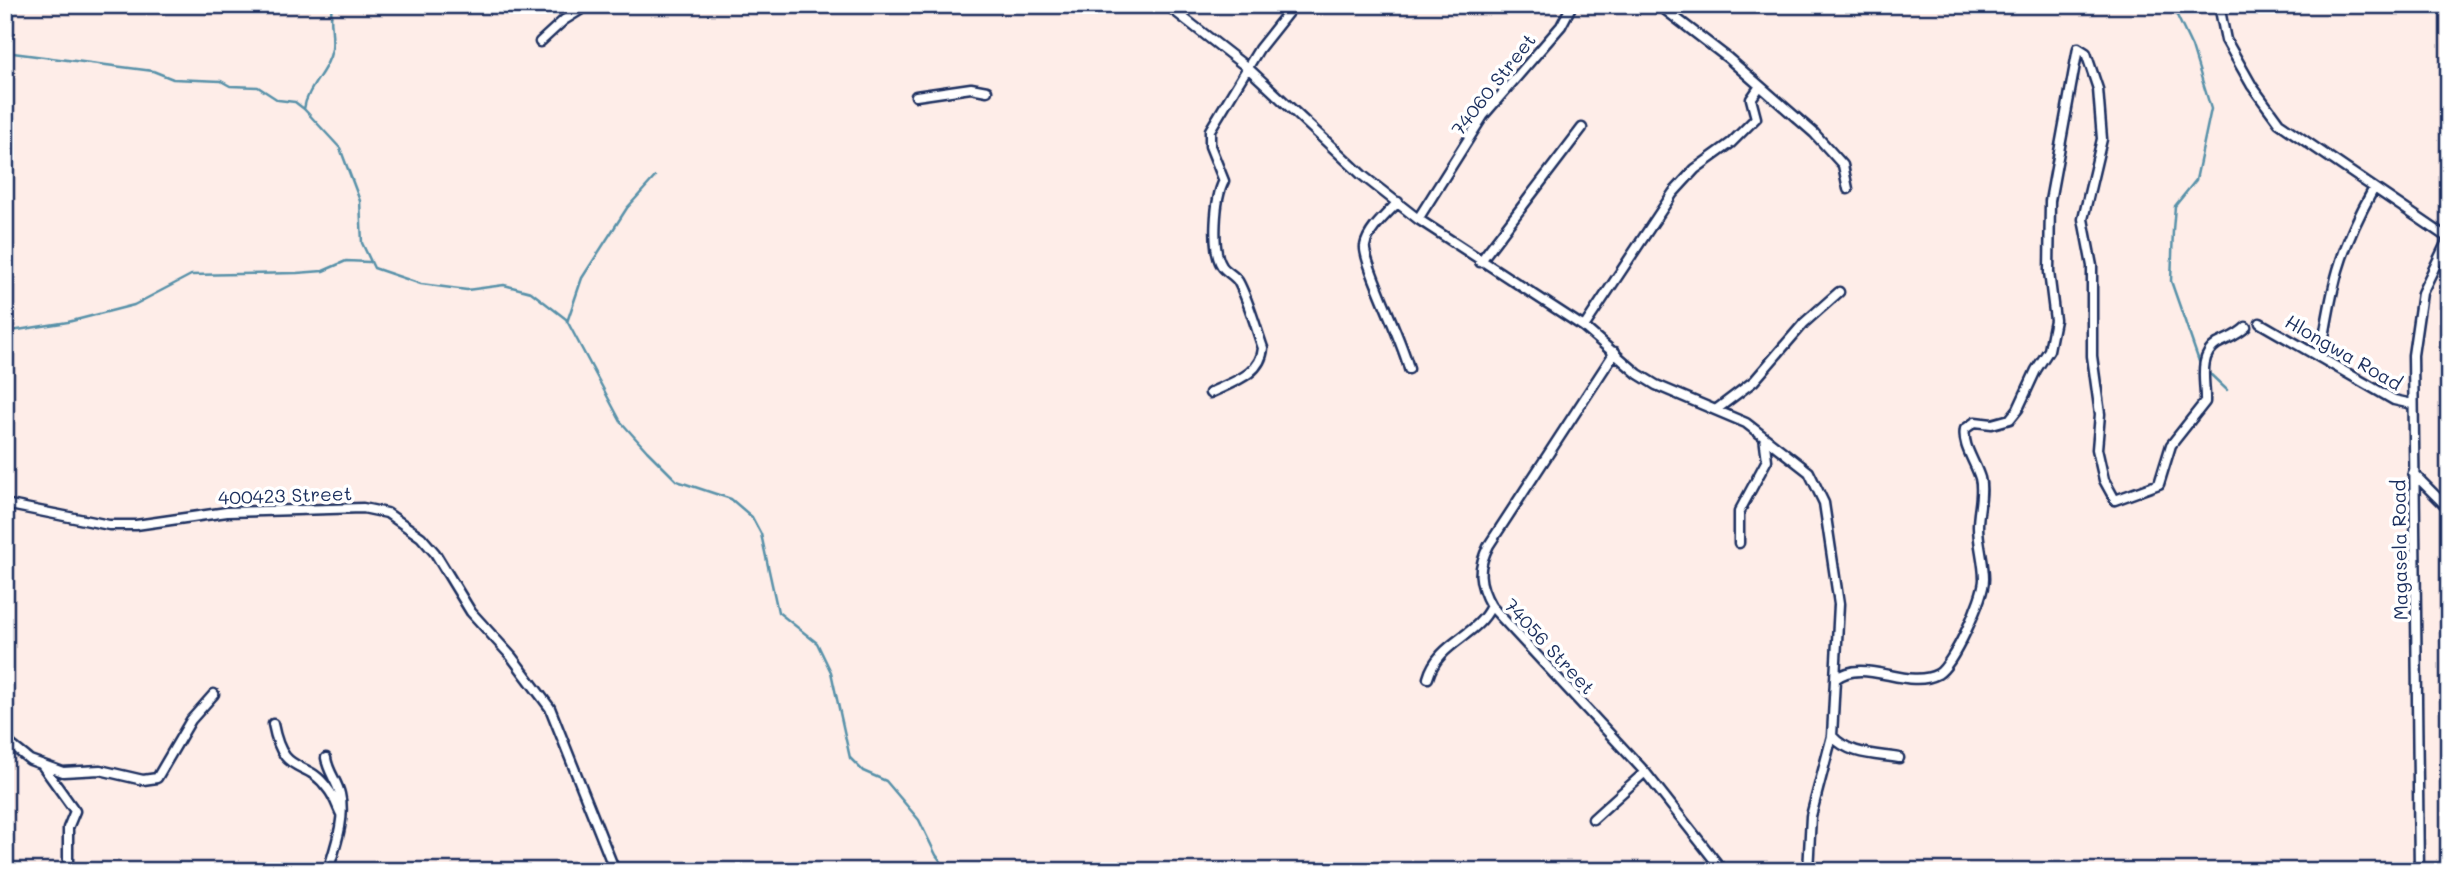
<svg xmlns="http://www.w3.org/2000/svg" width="2454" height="876" font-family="Mali,sans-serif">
<rect width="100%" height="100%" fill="#feede8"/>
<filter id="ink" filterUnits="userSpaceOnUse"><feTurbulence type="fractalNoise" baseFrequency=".0143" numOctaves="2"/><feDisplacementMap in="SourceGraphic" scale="14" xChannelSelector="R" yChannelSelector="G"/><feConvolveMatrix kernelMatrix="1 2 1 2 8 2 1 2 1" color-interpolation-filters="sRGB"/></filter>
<g filter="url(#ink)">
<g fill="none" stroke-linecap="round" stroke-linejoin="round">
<path stroke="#5891a9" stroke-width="2.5" d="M2172 5 2192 47 2211 109 2196 180 2175 206 2173 230 2171 281 2201 367
M5 52 153 71 173 79 221 81 230 86 258 87 278 100 295 102 304 109 340 148 360 201 362 243 374 268 421 284 467 290 504 285 531 292 566 319 621 422 647 451 677 481 731 499 752 517 761 534 778 612 817 643 831 672 850 758 863 771 886 781 919 820 936 855 948 871
M304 109C307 87 328 72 332 49 334 35 329 20 332 5
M567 322 582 278 627 208 655 177
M5 332 68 322 134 305 191 275 297 273 323 271 346 261 369 262
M2207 371 2227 390"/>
<defs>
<path id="street" d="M552 5H589
M1167 5 1249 69 1362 175 1418 219 1584 327 1638 374 1656 385 1746 423 1809 472 1824 503 1839 604 1832 736 1811 816 1808 871
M1659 5 1728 58 1814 133 1843 165 1848 189
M2219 5 2226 40 2252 86 2279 123 2448 238 2449 243
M793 6V5
M540 42 564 20 588 5
M916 96 971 88 987 91
M1398 202C1387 214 1368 230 1365 246 1362 260 1404 344 1409 369
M1418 219 1483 116 1561 26 1572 5
M2449 260V269
M1480 262 1582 128
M2260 323 2394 400 2412 404
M1584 327 1673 193 1695 169 1731 143 1756 118 1751 99 1760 86
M1615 352 1489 545C1477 568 1478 583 1491 606L1645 772 1723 871
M2321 356C2332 286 2338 252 2374 188
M1210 393C1232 382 1261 375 1263 348 1256 328 1248 299 1238 281 1234 275 1226 272 1222 266 1211 250 1215 197 1224 181L1210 146V130L1259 49 1294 5
M1717 409 1754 381 1804 323 1839 292
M2413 473 2449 509
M5 504 109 525H136L227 512 363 508 387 513 421 537 435 553 471 612 511 656 550 708 615 871
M1739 543V512L1767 460 1764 437
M1428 678C1438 642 1477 637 1491 606
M1835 679C1865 656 1906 691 1938 674 1953 665 1984 597 1984 579 1984 561 1978 544 1978 526 1978 510 1984 493 1980 478 1975 461 1962 446 1965 429L1975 422 1992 424 2010 419 2018 409 2036 370 2049 350 2055 320 2049 272 2050 201 2078 48 2086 53 2098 89 2102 139 2083 219 2092 266V356L2100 414 2097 449 2104 480 2115 500 2159 484 2171 445 2205 402C2206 383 2197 357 2217 344 2228 338 2237 336 2246 327
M273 724C284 780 305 756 328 789 334 796 337 806 341 814
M1832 736C1849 755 1875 754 1899 758
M5 740 30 760 63 772 100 770 143 780 157 778 191 720 214 694
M326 758C328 772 337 781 340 794 346 819 335 847 328 871
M42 765 75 811 68 828V871
M1593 819 1645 772
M2419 871 2413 355 2422 293 2449 237"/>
</defs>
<use href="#street" stroke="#1b2f5e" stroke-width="13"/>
<use href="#street" stroke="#fff" stroke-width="8"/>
</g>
</g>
<g text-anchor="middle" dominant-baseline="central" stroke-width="7" stroke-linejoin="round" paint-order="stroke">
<g font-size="19" fill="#1b2f5e" stroke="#fff">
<text transform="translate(1493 84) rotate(-52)">74060 Street</text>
<text transform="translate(2344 352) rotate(30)">Hlongwa Road</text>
<text transform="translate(285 495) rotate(-2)">400423 Street</text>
<text transform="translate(2399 550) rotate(-91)">Magasela Road</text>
<text transform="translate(1550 646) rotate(47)">74056 Street</text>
</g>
</g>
<rect width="2454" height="876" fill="none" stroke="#fff" stroke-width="28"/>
<rect x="14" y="14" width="2426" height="848" fill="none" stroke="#1b2f5e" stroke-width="2.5" filter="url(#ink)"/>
</svg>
